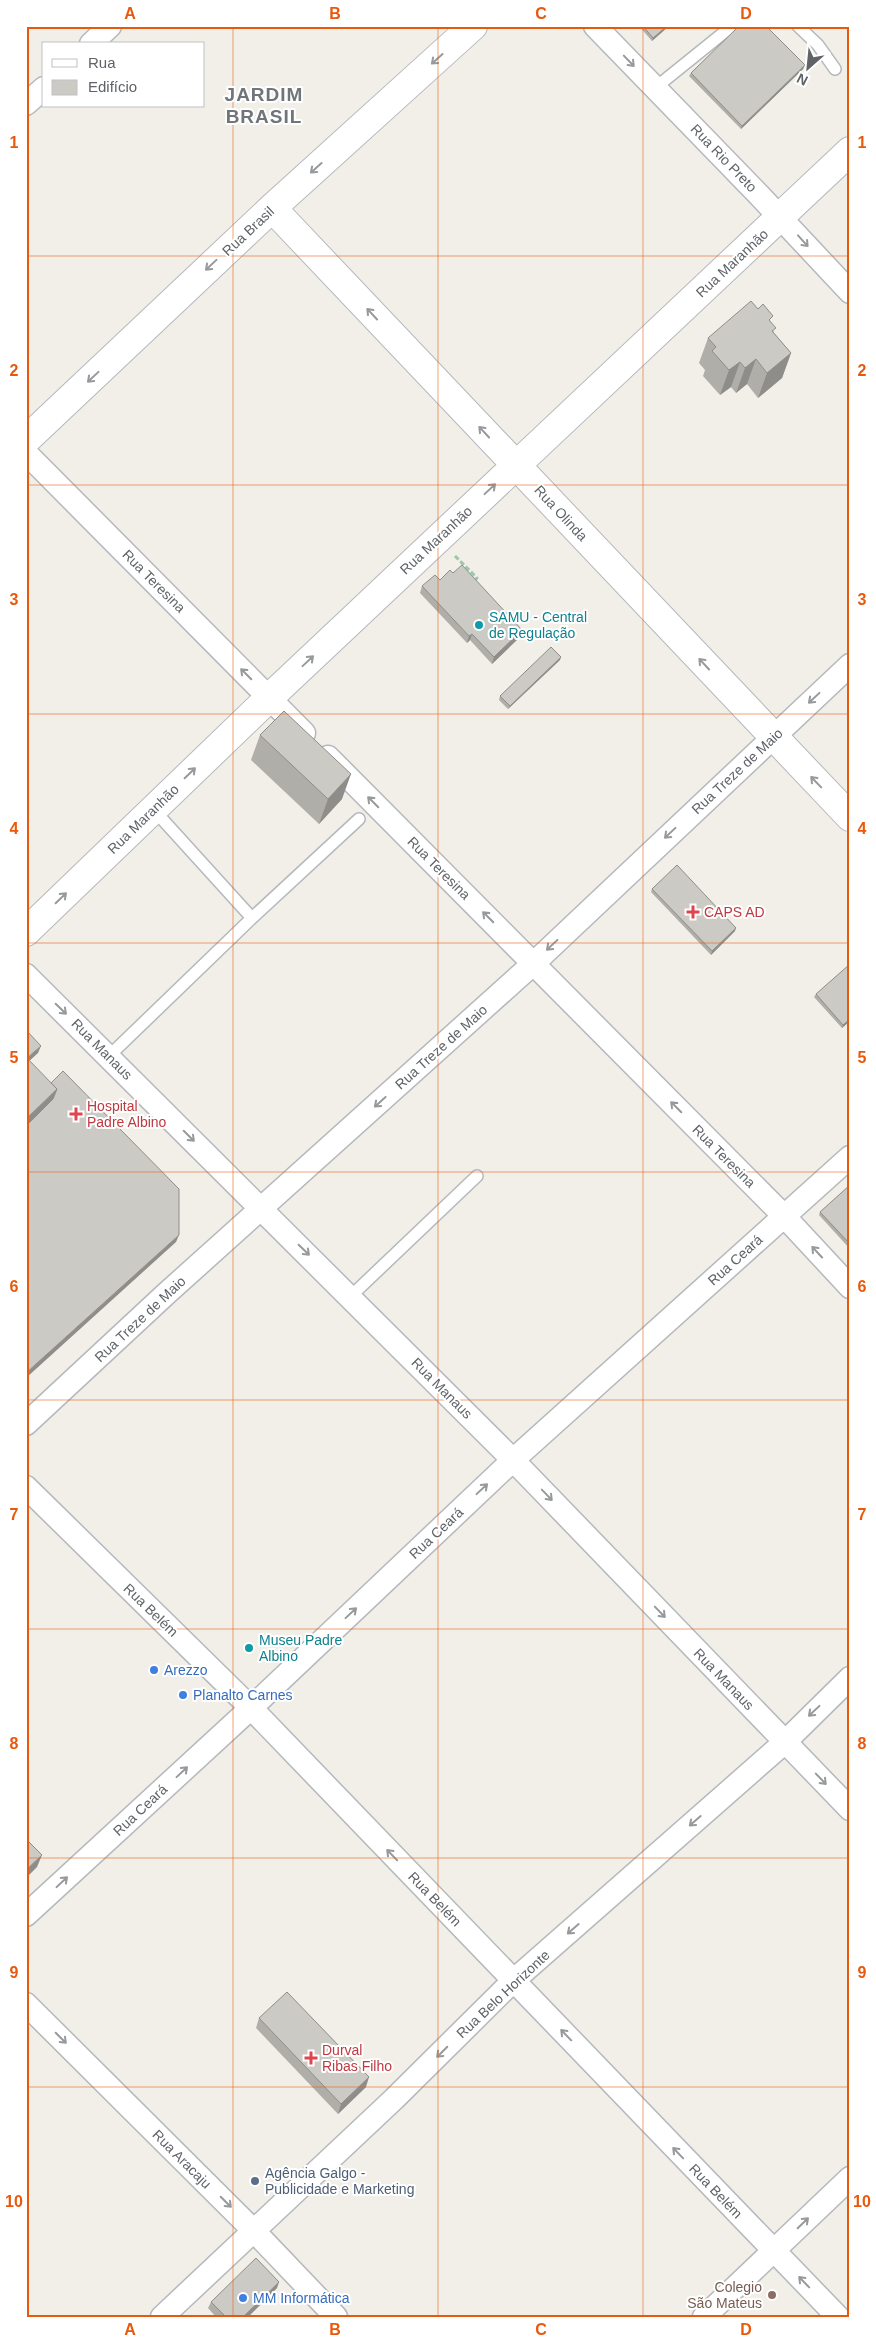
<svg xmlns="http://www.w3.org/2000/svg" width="876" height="2343" font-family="Helvetica,sans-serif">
<rect width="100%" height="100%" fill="#f1efe8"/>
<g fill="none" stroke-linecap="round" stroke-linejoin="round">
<defs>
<path id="service" d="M798 26 818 45 835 69
M655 88 732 26
M153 809 252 918
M109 1056 252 918 359 819
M351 1296 477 1176"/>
<path id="minor" d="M595 26 759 195 850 292
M91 44 110 26
M26 104 44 88
M26 453 304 733
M328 757 784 1216 850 1287
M26 975 513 1460 850 1809
M26 1424 167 1293 534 963 850 665
M26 1487 251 1708 838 2317
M26 1915 251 1708 513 1460 850 1157
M26 2004 254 2231 336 2317
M162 2317 394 2099 513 1981 785 1742 850 1678
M704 2317 850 2178"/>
<path id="tertiary" d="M272 208 850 817
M26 440 272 208 473 26
M26 932 269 698 850 151"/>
</defs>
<use href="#service" stroke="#b5b8bc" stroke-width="14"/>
<use href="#minor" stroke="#b5b8bc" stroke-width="25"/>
<use href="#tertiary" stroke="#b5b8bc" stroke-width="30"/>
<path stroke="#9cc7a9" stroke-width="3" stroke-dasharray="5 2.5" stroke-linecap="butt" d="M455 556 477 578 473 582"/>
<use href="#service" stroke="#fff" stroke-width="11"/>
<use href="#minor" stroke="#fff" stroke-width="22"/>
<use href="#tertiary" stroke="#fff" stroke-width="28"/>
</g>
<path fill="#afaea9" d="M639 26H669L652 41Z
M805 65 803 69 741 129 689 76 691 73Z
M758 309 771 322 774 333 791 353 782 378 758 398 747 384 736 393 731 387 720 395 703 376 705 370 699 363 708 338Z
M453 573 522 630 520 637 492 664 470 640 467 643 420 593 422 586 440 580Z
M560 660 508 709 499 700 500 696Z
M260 735 342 799 319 824 251 760Z
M652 889 735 931 711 955 651 892Z
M816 994 850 1021 842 1028 814 997Z
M850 1185V1249L819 1215 820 1212Z
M259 2018 366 2087 338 2114 256 2028Z
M277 2288 248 2317H216L208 2308 211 2302Z"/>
<path fill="#8f8d8a" d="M667 26H669L652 41 653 38Z
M805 65 803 69 741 129 742 126Z
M791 353 782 378 758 398 767 373Z
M756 359 747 384 736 393 745 368Z
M740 362 731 387 720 395 729 370Z
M522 630 520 637 492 664 494 657Z
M472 634 470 640 467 643 469 636Z
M561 657 560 660 508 709 510 706Z
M351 774 342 799 319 824 328 799Z
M736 928 735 931 711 955 712 951Z
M850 1019V1021L842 1028 843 1025Z
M41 1046 38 1053 26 1064V1059Z
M57 1089 51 1106 26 1130V1119Z
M179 1235 176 1242 26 1378V1373Z
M42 1855 37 1867 26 1878V1870Z
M369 2077 366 2087 338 2114 341 2104Z
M279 2282 277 2288 248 2317H243Z"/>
<path fill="#cccac5" stroke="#8f8d8a" d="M643 26H667L653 38Z
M739 26H766L805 65 742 126 691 73Z
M751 301 758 309 763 304 773 316 769 320 776 328 772 331 791 353 767 373 756 359 745 368 740 362 729 370 712 351 716 347 708 338Z
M462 565 522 630 494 657 472 634 469 636 422 586 435 575 440 580 450 570 453 573Z
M551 647 561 657 510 706 500 696Z
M284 711 351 774 328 799 260 735Z
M677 865 736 928 712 951 652 889Z
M850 964V1019L843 1025 816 994Z
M26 1030 41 1046 27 1058 26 1057Z
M26 1057 57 1089 26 1119Z
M63 1071 179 1189V1235L26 1373V1126L53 1099 57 1089 51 1083Z
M850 1185V1244L820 1212Z
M26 1839 42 1855 26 1870Z
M287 1992 369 2077 341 2104 259 2018Z
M256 2258 279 2282 243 2317H226L211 2302Z"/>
<defs><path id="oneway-shaft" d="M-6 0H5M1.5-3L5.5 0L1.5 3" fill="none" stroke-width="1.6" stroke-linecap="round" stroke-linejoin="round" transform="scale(1.25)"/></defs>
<g stroke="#979a9d">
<use href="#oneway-shaft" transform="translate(437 59) rotate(138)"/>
<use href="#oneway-shaft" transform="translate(629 61) rotate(46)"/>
<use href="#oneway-shaft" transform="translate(316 168) rotate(138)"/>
<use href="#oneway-shaft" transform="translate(803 241) rotate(48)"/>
<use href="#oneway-shaft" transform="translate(211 265) rotate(137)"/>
<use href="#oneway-shaft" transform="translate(372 314) rotate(-133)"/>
<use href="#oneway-shaft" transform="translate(93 377) rotate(137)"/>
<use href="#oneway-shaft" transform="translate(484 432) rotate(-133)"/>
<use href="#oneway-shaft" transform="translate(490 489) rotate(-43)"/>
<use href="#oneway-shaft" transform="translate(308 661) rotate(-43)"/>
<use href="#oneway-shaft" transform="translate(704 664) rotate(-133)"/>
<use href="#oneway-shaft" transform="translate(246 674) rotate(-135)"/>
<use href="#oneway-shaft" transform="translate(814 698) rotate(137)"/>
<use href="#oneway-shaft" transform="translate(190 773) rotate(-44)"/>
<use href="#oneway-shaft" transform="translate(816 782) rotate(-134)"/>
<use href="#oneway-shaft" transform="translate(373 802) rotate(-135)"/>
<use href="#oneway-shaft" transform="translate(670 833) rotate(137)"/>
<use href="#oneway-shaft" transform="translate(61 898) rotate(-44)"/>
<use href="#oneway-shaft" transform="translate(488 917) rotate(-135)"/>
<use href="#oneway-shaft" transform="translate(552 945) rotate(137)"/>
<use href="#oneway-shaft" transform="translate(61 1009) rotate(44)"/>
<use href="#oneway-shaft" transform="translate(380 1102) rotate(138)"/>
<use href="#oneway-shaft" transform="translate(676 1107) rotate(-135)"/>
<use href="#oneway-shaft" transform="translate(189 1136) rotate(45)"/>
<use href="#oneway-shaft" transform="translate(304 1250) rotate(44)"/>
<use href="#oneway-shaft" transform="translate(817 1252) rotate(-133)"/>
<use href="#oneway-shaft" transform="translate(482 1489) rotate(-43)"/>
<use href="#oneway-shaft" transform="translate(547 1495) rotate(46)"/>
<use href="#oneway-shaft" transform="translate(660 1612) rotate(46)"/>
<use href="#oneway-shaft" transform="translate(351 1613) rotate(-43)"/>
<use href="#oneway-shaft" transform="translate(814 1711) rotate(137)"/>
<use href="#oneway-shaft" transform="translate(182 1772) rotate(-43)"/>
<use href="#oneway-shaft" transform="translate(821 1779) rotate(46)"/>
<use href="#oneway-shaft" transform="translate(695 1821) rotate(139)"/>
<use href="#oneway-shaft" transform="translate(392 1855) rotate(-134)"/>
<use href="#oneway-shaft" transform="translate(62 1882) rotate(-43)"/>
<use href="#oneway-shaft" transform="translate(573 1929) rotate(139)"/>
<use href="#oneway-shaft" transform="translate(566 2035) rotate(-134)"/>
<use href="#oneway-shaft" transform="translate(61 2038) rotate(45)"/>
<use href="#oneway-shaft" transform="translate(442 2052) rotate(135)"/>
<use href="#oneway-shaft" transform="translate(678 2153) rotate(-134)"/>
<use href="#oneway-shaft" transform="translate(226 2202) rotate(45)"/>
<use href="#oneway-shaft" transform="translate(803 2223) rotate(-44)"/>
<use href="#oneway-shaft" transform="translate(804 2282) rotate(-134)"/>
</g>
<path fill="none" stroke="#e8590c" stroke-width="1" stroke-opacity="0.55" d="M233 26V2317M438 26V2317M643 26V2317M26 256H850M26 485H850M26 714H850M26 943H850M26 1172H850M26 1400H850M26 1629H850M26 1858H850M26 2087H850"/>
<g fill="#0f9aa8" stroke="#fff" stroke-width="2">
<circle cx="479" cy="625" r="5"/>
<circle cx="249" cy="1648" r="5"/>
</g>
<g fill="#e0444e" stroke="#fff" stroke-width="2">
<path d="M690.5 904.5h5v5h5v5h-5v5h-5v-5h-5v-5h5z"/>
<path d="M73.5 1106.5h5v5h5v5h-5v5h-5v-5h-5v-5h5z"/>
<path d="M308.5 2050.5h5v5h5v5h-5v5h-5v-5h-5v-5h5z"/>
</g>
<g fill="#3f7fe0" stroke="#fff" stroke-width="2">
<circle cx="154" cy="1670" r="5"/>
<circle cx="183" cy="1695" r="5"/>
<circle cx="243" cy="2298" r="5"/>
</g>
<circle fill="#5c6f8a" stroke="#fff" stroke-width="2" cx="255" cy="2181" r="5"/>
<circle fill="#8d6e63" stroke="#fff" stroke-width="2" cx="772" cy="2295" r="5"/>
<g text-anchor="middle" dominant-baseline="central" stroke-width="4" stroke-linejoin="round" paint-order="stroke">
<g font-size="14" fill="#5f6368" stroke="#fff">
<text transform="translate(724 158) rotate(46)">Rua Rio Preto</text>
<text transform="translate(248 231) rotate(-43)">Rua Brasil</text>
<text transform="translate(732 263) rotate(-43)">Rua Maranhão</text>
<text transform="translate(561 513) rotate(47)">Rua Olinda</text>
<text transform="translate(436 540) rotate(-43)">Rua Maranhão</text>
<text transform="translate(154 581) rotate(45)">Rua Teresina</text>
<text transform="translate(737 771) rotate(-43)">Rua Treze de Maio</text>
<text transform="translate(143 819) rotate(-44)">Rua Maranhão</text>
<text transform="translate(439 868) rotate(45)">Rua Teresina</text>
<text transform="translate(441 1047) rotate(-42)">Rua Treze de Maio</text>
<text transform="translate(102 1049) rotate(45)">Rua Manaus</text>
<text transform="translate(724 1156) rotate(45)">Rua Teresina</text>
<text transform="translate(735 1260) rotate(-42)">Rua Ceará</text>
<text transform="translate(140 1319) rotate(-43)">Rua Treze de Maio</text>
<text transform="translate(442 1388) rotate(45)">Rua Manaus</text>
<text transform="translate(436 1533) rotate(-43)">Rua Ceará</text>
<text transform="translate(151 1610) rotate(44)">Rua Belém</text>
<text transform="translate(724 1679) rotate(46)">Rua Manaus</text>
<text transform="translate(140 1810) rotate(-43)">Rua Ceará</text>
<text transform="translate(435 1899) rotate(46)">Rua Belém</text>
<text transform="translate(503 1994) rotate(-43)">Rua Belo Horizonte</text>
<text transform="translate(182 2159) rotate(45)">Rua Aracaju</text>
<text transform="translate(716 2191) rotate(46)">Rua Belém</text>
</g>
<g font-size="14" fill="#0d838f" stroke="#fff" text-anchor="start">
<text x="489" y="617">SAMU - Central<tspan x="489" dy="16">de Regulação</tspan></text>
<text x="259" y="1640">Museu Padre<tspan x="259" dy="16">Albino</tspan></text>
</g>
<g font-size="14" fill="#be3a42" stroke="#fff" text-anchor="start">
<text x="704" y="912">CAPS AD</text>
<text x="87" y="1106">Hospital<tspan x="87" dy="16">Padre Albino</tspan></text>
<text x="322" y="2050">Durval<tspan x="322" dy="16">Ribas Filho</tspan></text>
</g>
<g font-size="14" fill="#366cbe" stroke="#fff" text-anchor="start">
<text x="164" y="1670">Arezzo</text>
<text x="193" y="1695">Planalto Carnes</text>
<text x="253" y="2298">MM Informática</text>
</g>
<g font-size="14" fill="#4e5e75" stroke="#fff" text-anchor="start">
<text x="265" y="2173">Agência Galgo -<tspan x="265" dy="16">Publicidade e Marketing</tspan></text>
</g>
<g font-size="14" fill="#785e54" stroke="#fff" text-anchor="end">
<text x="762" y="2287">Colegio<tspan x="762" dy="16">São Mateus</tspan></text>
</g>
<g font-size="19" font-weight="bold" letter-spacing="1" fill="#70757a" stroke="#fff">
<text x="264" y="94">JARDIM<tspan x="264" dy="22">BRASIL</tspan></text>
</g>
</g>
<rect width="876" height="2343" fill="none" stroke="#ffffff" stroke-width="55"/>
<rect x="42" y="42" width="162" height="65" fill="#ffffff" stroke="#bfc1c3"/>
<rect x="52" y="59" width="25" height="8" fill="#ffffff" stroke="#bfc1c3"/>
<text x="88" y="68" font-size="15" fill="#5f6368">Rua</text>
<rect x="52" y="80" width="25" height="15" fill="#cccac5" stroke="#bfc1c3"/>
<text x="88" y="92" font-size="15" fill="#5f6368">Edifício</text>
<g transform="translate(808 68) rotate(207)" stroke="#ffffff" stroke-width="4" paint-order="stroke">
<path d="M0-4L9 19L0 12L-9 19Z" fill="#5f6368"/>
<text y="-8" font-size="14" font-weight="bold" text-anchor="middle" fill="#5f6368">N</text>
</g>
<rect x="28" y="28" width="820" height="2288" fill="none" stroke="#e8590c" stroke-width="2"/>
<g font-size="16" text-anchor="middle" font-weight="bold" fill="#e8590c">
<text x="130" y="19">A</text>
<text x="335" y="19">B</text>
<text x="541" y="19">C</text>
<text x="746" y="19">D</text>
<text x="14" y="148">1</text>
<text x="862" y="148">1</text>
<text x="14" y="376">2</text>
<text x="862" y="376">2</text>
<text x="14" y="605">3</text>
<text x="862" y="605">3</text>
<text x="14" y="834">4</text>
<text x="862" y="834">4</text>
<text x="14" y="1063">5</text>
<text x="862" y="1063">5</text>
<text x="14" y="1292">6</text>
<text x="862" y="1292">6</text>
<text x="14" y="1520">7</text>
<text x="862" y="1520">7</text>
<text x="14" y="1749">8</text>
<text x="862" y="1749">8</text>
<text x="14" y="1978">9</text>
<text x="862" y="1978">9</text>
<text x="14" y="2207">10</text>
<text x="862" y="2207">10</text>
<text x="130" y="2335">A</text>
<text x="335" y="2335">B</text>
<text x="541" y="2335">C</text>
<text x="746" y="2335">D</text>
</g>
</svg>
